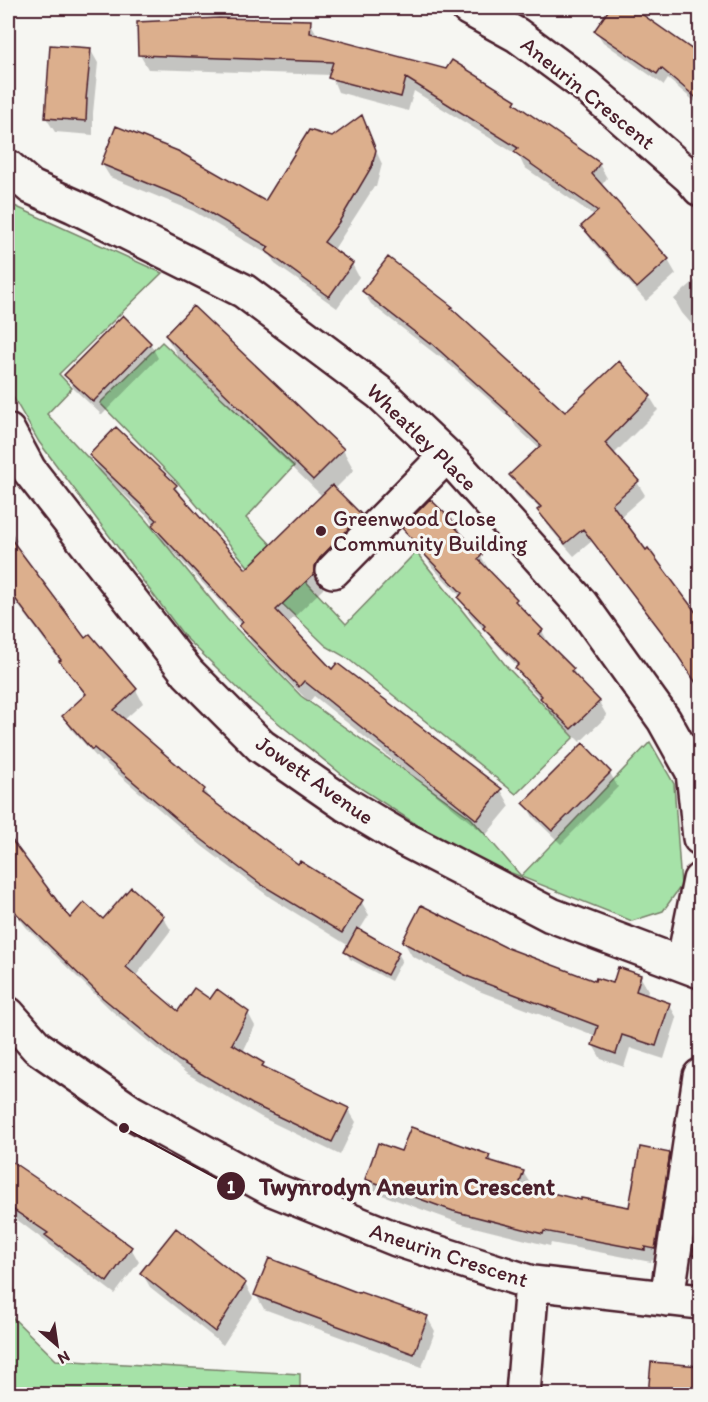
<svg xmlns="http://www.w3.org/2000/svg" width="708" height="1402" font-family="Itim,sans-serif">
<rect width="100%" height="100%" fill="#f6f6f2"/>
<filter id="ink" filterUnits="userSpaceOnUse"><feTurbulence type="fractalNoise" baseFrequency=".0167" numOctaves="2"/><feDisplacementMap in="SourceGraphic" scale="12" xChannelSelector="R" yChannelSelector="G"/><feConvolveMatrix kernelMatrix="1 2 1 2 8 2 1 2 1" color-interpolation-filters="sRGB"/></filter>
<g filter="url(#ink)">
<path fill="#a6e2a8" stroke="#78806a" stroke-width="1.5" d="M8 203 162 273 59 374 72 388 47 414 145 519 227 619 301 696 471 818 521 876 650 742 674 784 681 886 663 911 632 921 459 852 351 782 250 700 185 637 39 442 8 388Z
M162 342 294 466 246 518 346 624 416 552 507 667 574 737 516 794 347 658 326 646 267 589 179 484 100 403Z
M8 1313 56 1360 300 1374V1394H8Z"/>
<path fill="#0003" d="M612 8H627L676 48 700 77V106L668 79 664 85 603 42 596 31Z
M310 22 318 36 514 101 519 108 599 164 607 178 601 186 668 260 676 274 646 301 591 240 583 226 595 216 524 167 519 156 414 91 408 111 338 92 331 75 148 69 140 55Z
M90 49 98 63 93 113V135L55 132 46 118Z
M361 118 382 164 376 187H374L333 251 352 264 359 277 337 308 275 264 271 256 193 211 110 177 102 164 265 203 333 138Z
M389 259 451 308 454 313 565 414 618 363 650 397 658 410 613 455 637 482 645 495 620 517 700 622V689L673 648 592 541 574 556 546 524 539 511 540 509 519 488 511 475 539 448 516 427 512 420 439 355 438 356 371 304 363 291Z
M700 276V334L682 313 674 299Z
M166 336 343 450 354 470 335 489 361 516 370 532 324 583 323 589 287 624 332 671 501 790 510 806 486 835 314 696 309 702 251 642 242 625 163 541 154 525 155 524 100 471 91 455 175 486 185 502 246 571 322 496 178 356Z
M150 343 158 358 102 415 74 389 66 375Z
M8 525 17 541 12 544 84 641 136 690 143 703 124 720 204 790 211 802 299 866 361 901 369 915 359 931 398 953 402 960 391 981 350 959 346 952 349 946 271 898 202 846 103 761 101 762 71 729 64 716 86 696 10 594 8 596Z
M454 525 460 535 481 556 489 570 488 571 516 600 522 611 542 631 550 645 549 646 573 670 579 681 599 702 607 716 580 742 550 712 544 702 525 683 517 668 518 667 468 612 460 598 461 597 432 567 426 557 412 542 404 528Z
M610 773 618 787 561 844 533 817 525 803Z
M8 837 69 920 103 922 163 917 171 930 135 977 179 1013 210 1001 248 1013 255 1026 243 1052 263 1064 266 1070 348 1109 356 1122 340 1155 261 1117 186 1073 112 1011 26 927 8 903Z
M404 942 504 949 596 982 614 985 640 976 648 990 647 996 669 1004 677 1018 664 1059 630 1048 624 1067 601 1059 593 1045 596 1036 479 991 412 956Z
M8 1105 15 1118 8 1128Z
M402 1153 489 1156 492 1163 523 1172 531 1185 529 1189 582 1202 630 1209 667 1154 674 1167 662 1261 652 1260 651 1262 551 1243 550 1246 462 1224 374 1192 366 1179Z
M8 1160 131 1248 139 1262 115 1294 16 1219 9 1231 8 1230Z
M700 1211V1266L694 1255Z
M142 1273 245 1284 253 1298 223 1345 150 1287Z
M256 1295H360L427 1317 435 1331 422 1367 264 1309Z
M423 1392 463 1394H464H423Z"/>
<path fill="#dcaf8d" stroke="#4a1f2b" stroke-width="1.5" d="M610 8H633L700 55V101L661 68 657 74 594 31Z
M219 18 311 20 310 33 446 69 452 60 516 100 514 103 600 163 592 174 669 259 637 288 581 226 598 211 514 152 518 148 406 78 401 97 328 78 333 62 138 55 137 22Z
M50 45 91 48 86 99H87L86 121 45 118Z
M362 115 376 150 372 166 339 222 324 242 353 263 329 297 266 251 269 247 184 198 101 164 116 126 178 151 265 201 309 130 332 137Z
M388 257 453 307 451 308 565 412 619 361 651 396 605 443 639 481 612 504 646 550 648 548 700 618V689L664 635 583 529 565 544 537 510 541 507 509 475 541 445 507 413 508 412 431 343 430 344 362 291Z
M193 306 344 449 313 480 165 335Z
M123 315 151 343 93 402 64 375Z
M116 427 177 485 174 488 246 569 332 485 362 515 320 558 315 566V573L276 610 332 669 337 663 502 789 477 820 304 681 299 687 239 626 243 622 152 525 157 520 89 455Z
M430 499 456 524 454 526 482 555 478 559 517 599 515 601 543 630 539 634 574 669 571 671 600 701 571 729 540 698 542 696 515 668 519 664 483 628 485 626 458 598 462 593 422 552 424 551 402 528Z
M8 535 85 638 90 634 137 689 114 710 205 789 202 793 298 864 300 861 363 900 342 933 262 885 193 833 94 748 92 750 62 716 86 694 59 661 61 660 8 589Z
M583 743 611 772 552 831 523 803Z
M8 835 70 918 84 902 103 919 131 887 164 916 126 967 178 1011 194 988 210 999 217 989 249 1012 232 1044 264 1063 262 1066 349 1108 332 1142 252 1104 178 1060 103 998 17 914 8 902Z
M421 905 505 947 595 981 596 978 613 983 618 967 641 975 636 991 670 1003 656 1046 622 1035 616 1054 592 1045 598 1026 469 977 402 942Z
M357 928 399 952 387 975 344 952Z
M411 1127 490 1155 488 1160 524 1171 519 1185 581 1200V1198L629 1207 640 1147 670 1153 655 1249 645 1247V1250L544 1231 543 1234 453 1211 365 1179 378 1143 401 1151Z
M8 1159 74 1204 132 1247 107 1282 45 1235 48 1233 8 1206Z
M700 1201V1256L692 1255Z
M176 1228 246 1283 215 1332 140 1273Z
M269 1258 359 1293 360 1292 428 1316 414 1354 254 1295Z
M651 1362 700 1366V1395H648Z"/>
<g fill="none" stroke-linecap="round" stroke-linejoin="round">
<defs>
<path id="minor" d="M468 8 517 35 586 86 690 177 700 189
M8 167 31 187 74 206 244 291 380 393 458 467 581 604 664 720 693 772 700 838
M8 431 29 470 188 673 261 746 345 804 402 838 551 915 700 971
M333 571 446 456
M683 964 700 880
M8 1014 37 1047 131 1112 272 1189 396 1239 532 1283 700 1302
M667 1299 700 1076
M523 1394 532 1283"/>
</defs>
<use href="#minor" stroke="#4a1f2b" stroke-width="38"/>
<use href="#minor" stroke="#f6f6f2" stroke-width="33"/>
</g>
</g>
<circle fill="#4a1f2b" stroke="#f6f6f2" stroke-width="2" cx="321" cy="531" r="6"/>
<g text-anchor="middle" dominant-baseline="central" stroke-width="6" stroke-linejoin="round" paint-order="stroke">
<g font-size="22" fill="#4a1f2b" stroke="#f6f6f2">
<text transform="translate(588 93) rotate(39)">Aneurin Crescent</text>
<text transform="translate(422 437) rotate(44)">Wheatley Place</text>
<text transform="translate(315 780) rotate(35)">Jowett Avenue</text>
<text transform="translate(449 1255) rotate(18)">Aneurin Crescent</text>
</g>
<g font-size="22" fill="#4a1f2b" stroke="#f6f6f2" text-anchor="start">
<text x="333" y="518">Greenwood Close<tspan x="333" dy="25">Community Building</tspan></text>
</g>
</g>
<path fill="none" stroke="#4a1f2b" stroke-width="2" d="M124 1128L231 1186"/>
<g fill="#4a1f2b" stroke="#f6f6f2" stroke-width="2">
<circle cx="124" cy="1128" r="6"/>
<circle cx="231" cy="1186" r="15"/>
</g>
<g font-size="18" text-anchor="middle" font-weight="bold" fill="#fff">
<text x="231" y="1193">1</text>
</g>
<g font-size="24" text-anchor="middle" font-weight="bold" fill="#4a1f2b" stroke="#f6f6f2" stroke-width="6" stroke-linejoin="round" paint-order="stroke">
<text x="407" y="1195">Twynrodyn Aneurin Crescent</text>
</g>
<rect width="708" height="1402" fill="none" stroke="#f6f6f2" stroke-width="30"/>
<rect x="15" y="15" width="678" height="1372" fill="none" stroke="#4a1f2b" stroke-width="2" filter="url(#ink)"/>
<g transform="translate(57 1345) rotate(151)" stroke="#f6f6f2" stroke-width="4.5" paint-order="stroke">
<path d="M0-4.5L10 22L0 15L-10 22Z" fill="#4a1f2b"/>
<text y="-9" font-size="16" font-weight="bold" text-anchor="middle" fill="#4a1f2b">N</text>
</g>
</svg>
